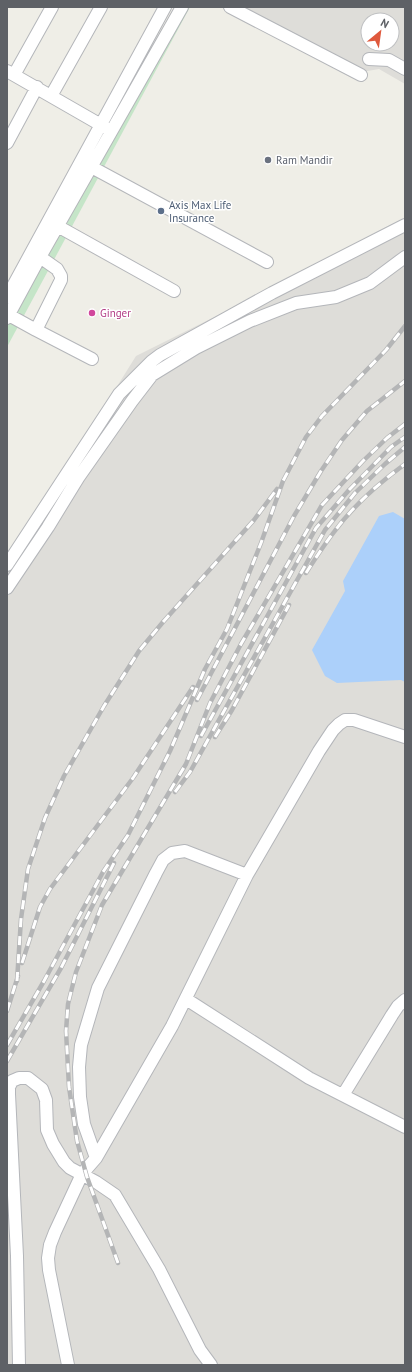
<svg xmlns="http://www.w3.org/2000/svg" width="412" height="1372" font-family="'PT Sans',sans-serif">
<rect width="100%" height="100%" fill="#efeee7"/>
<path fill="#deddd9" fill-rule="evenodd" d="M224 7H405V84L379 69 350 74ZM368 20H392V44H368Z
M405 222V1365H7V563L136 356Z"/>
<path fill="#c5e5c8" d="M179 7H190L7 347V320Z"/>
<path fill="#acd0fa" d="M393 512 405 519V682L401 680 337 683 325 676 312 650 345 591 343 581 379 516Z"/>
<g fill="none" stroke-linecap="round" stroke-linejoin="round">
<defs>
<path id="minor" d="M230 7 361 75
M369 59 389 60 405 69
M7 71 108 129
M14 75 52 7
M51 96 101 7
M7 143 37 87
M84 163 267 262
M52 223 174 291
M7 297 165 7
M7 314 36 330 92 359
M7 318 40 257 182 7
M36 330 61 280V276L57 269 40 257
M7 565 119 394 152 361 160 355 272 293 405 225
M7 588 48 527 78 478 132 401 152 375 196 348 250 321 296 303 336 297 370 283 405 257
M186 999 309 1078 405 1127
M343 1095 392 1015 398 1006 405 1000
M96 1158 84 1124 80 1097 79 1067 81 1045 98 988 156 873 163 860 172 853 185 851 247 875
M19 1365 17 1256 9 1094V1087L12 1081 19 1078H28L42 1089 46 1100 47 1130 53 1144 64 1162 70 1168 96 1182 115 1195 159 1269 200 1350 211 1365
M68 1365 49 1270 48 1258 50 1245 55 1232 82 1174 96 1158 172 1026 247 875 319 751 333 730 339 724 345 720H354L405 737"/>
</defs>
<use href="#minor" stroke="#b4b6ba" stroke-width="14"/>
<use href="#minor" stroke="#fff" stroke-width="12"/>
<defs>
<path id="rail" d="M306 573C315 559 324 545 334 532 353 506 379 483 405 464
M197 700 294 516 321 471 342 440 367 411 405 381
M201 736 316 528 349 490 391 447 405 437
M215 737 232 710 289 605
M175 792 190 772 325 530 355 493 385 464 405 447
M22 963 40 907 50 889 133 778 193 687
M17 981 21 919 28 869 45 818 64 776 104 706 139 651 163 622 254 520 277 489
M7 1011 18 976
M7 1045 44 981 103 872 128 835 170 751 205 669 227 629 261 543 283 481 306 437 322 416 386 350 405 326
M7 1061 61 968 114 863
M118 1263 87 1177 77 1141 69 1087 66 1031 68 1004 76 972 102 905 186 764 210 703 241 644 322 505 363 461 387 438 405 424"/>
</defs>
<use href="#rail" stroke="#b4b5b6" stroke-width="4.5"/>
<use href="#rail" stroke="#fff" stroke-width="3" stroke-dasharray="9" stroke-linecap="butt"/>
</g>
<circle fill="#6b7280" stroke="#fff" stroke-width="1.5" cx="268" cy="160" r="4"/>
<circle fill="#5c6f8a" stroke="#fff" stroke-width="1.5" cx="161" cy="211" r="4"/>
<circle fill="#d1479c" stroke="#fff" stroke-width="1.5" cx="92" cy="313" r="4"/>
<g text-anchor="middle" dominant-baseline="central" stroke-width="3" stroke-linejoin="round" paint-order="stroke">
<g font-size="11" fill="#5b616d" stroke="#fff" text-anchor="start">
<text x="276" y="160">Ram Mandir</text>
</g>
<g font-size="11" fill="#4e5e75" stroke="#fff" text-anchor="start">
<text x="169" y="205">Axis Max Life<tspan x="169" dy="13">Insurance</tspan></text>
</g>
<g font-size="11" fill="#b23c85" stroke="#fff" text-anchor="start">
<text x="100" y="313">Ginger</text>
</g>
</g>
<rect width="412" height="1372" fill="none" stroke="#5e6166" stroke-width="16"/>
<g transform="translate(380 32) rotate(29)"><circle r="19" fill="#ffffff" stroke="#bfc0c2"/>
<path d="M0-3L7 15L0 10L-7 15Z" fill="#df593d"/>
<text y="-6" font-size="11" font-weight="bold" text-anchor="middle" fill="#5e6166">N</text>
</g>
</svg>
